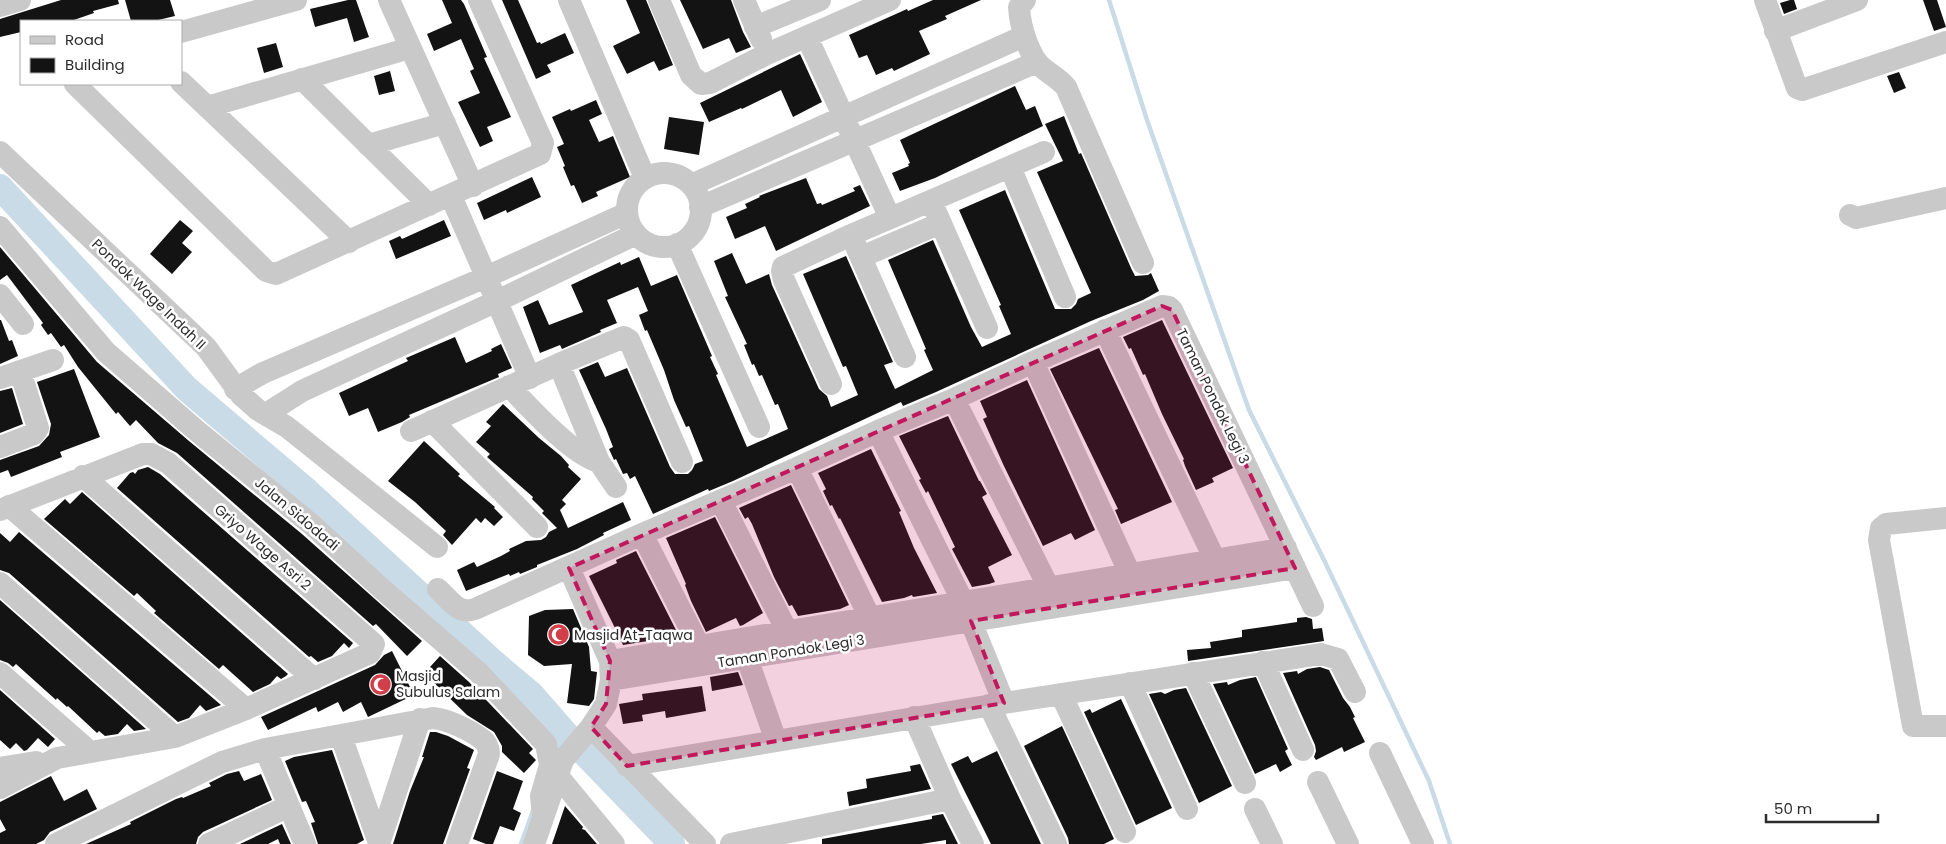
<svg xmlns="http://www.w3.org/2000/svg" width="1946" height="844" font-family="Poppins,sans-serif">
<rect width="100%" height="100%" fill="#fff"/>
<g fill="none" stroke-linecap="round" stroke-linejoin="round">
<path stroke="#c9dbe6" stroke-width="4.5" d="M1109 0 1147 120 1249 410 1324 560 1429 781 1450 844
M555 752 566 734
M521 844 533 811"/>
<path stroke="#c9dbe6" stroke-width="26" d="M0 187 187 389 307 491 493 662 532 695 566 734 672 844"/>
</g>
<path fill="#131313" d="M61 0H118L119 4 93 11 94 13 71 21H21V32L0 37V19Z
M125 0H170L175 16 154 21H131Z
M348 0H356L369 37 354 42 347 18 315 27 310 9Z
M442 0H461L464 4 487 57 484 58 511 117 487 127 493 141 480 147 458 102 480 93 470 71 474 69 461 39 434 51 427 34 452 23Z
M502 0H518L537 43 540 42 541 44 565 33 574 53 547 65 551 72 536 79Z
M626 0H646L673 65 659 71 654 61 627 74 613 46 640 33Z
M680 0H731L743 32 751 47 736 53 729 38 703 49Z
M933 0H981L945 16 947 19 919 31 930 54 894 71 892 68 876 75 867 55 859 58 849 35 907 9 908 11Z
M1790 0H1794L1797 9 1784 14 1780 3Z
M1923 0H1937L1946 27 1934 31Z
M276 43 283 67 264 73 257 48Z
M800 54 822 102 793 117 781 90 742 109 741 108 709 122 700 103Z
M390 71 395 91 379 95 374 76Z
M1899 72 1906 88 1894 93 1887 76Z
M1015 86 1026 110 1035 106 1043 126 935 178 900 191 892 173 909 166 908 164 910 163 900 140Z
M596 100 602 114 589 120 599 142 613 136 630 177 596 192 598 196 582 203 574 185 571 186 563 167 565 166 557 147 564 144 552 117 570 109 571 111Z
M1064 116 1079 154 1081 153 1131 268 1135 276 1148 275 1151 273 1159 291 1143 300 1091 321 936 392 903 406 901 402 733 481 709 491 708 489 653 514 635 476 630 479 627 473 623 474 616 459 614 460 609 449 613 447 606 429 579 370 598 362 605 377 627 368 670 467 675 474H688L692 470 695 464 703 461 689 426 686 427 674 400 664 370 647 330 645 331 639 315 648 311 638 287 607 300 617 323 600 330 601 332 562 349 560 345 540 353 523 307 538 300 549 325 583 312 571 285 620 262 621 265 639 257 651 286 677 275 712 356 710 357 718 374 716 375 747 447 788 429 778 404 775 405 762 375 759 376 754 364 752 365 744 345 747 344 725 297 728 296 714 261 732 253 746 284 769 274 772 285 819 389 827 396 831 407 858 395 846 366 843 367 803 274 846 256 893 362 884 365 895 389 933 370 924 350 926 349 888 260 933 240 971 327 982 347 1011 334 999 306 1001 305 959 210 1005 190 1055 309H1071L1076 304 1078 299 1091 293 1037 172 1063 161 1045 124Z
M669 117 704 122 699 155 664 149Z
M532 177 541 197 507 213 506 210 484 220 477 203Z
M806 178 817 204 821 203 822 205 855 191 853 188 860 185 870 206 776 251 765 226 735 239 726 217 747 208 745 204 760 197 759 196Z
M180 220 193 231 182 243 192 252 172 274 150 254Z
M444 220 451 236 396 259 389 241 400 236 402 239Z
M0 247 97 362 189 441 302 534 422 641 407 656 376 624 373 626 177 453 158 443 136 420 130 426 118 412 116 414 78 367 64 345 61 347 51 333 48 335 41 325 43 323 7 275 0 280Z
M0 320H1L9 341 12 340 18 356 0 364Z
M1162 320 1233 468 1212 478 1214 482 1196 490 1185 466 1183 460 1184 459 1162 414 1145 374 1143 375 1131 348 1129 349 1123 337Z
M455 337 466 363 492 351 491 349 501 344 512 368 498 374 499 377 409 415 410 417 402 422 378 432 368 408 349 416 339 393 408 361 406 358Z
M1099 348 1172 502 1121 524 1115 510 1118 509 1050 369Z
M74 369 100 437 60 452 62 457 11 477 8 470 0 473V460L39 446 49 435 51 424 37 382Z
M1027 380 1095 530 1075 540 1071 533 1043 546 1003 464 983 419 987 417 980 401Z
M12 388 23 424 0 433V391Z
M503 404 539 438 561 456 569 465 568 467 581 479 562 500 566 504 560 510 568 528 623 502 631 520 603 533 604 535 577 549 537 565V567L520 574 519 572 510 576 509 574 466 591 457 570 474 562 477 567 501 556 510 551 509 549 526 541 541 540 546 537 549 532 557 528 542 513 544 511 532 499 533 497 487 457 490 454 476 442 491 426 486 422Z
M948 416 979 481H980L987 494 982 497 1012 555 988 567 995 582 989 584 972 587 952 549 955 547 928 491 926 493 919 480 921 479 899 436Z
M424 441 460 474 458 476 495 507 494 508 503 517 494 526 485 518 481 523 476 518 452 545 443 535 446 531 415 502 388 481Z
M871 449 901 511 899 512 914 548 937 593 913 597 912 595 904 598 882 602 840 518 839 519 832 505 830 506 823 491 826 489 818 473Z
M148 467 160 474 353 643 349 648 344 643 332 656 318 662 311 656 309 657 117 488 130 473 133 472 135 474 138 470Z
M791 485 849 605 840 609 798 616 792 605 789 606 774 577 752 524 748 517 745 519 739 508Z
M82 492 288 674 286 676 281 679 277 676 270 684 253 692 223 665 219 669 154 613 156 611 137 593 134 596 44 519 65 499 70 504Z
M715 517 763 613 743 625 740 626 736 618 706 632 691 601 685 585 686 584 666 538Z
M19 532 221 705 206 711 200 705 189 718 178 722 9 573 0 570V533L10 542Z
M636 551 679 636 623 645 618 634 589 576 617 563 616 560Z
M0 600 146 729 134 731 127 724 118 734 105 736 99 731 97 733 68 706 67 707 57 698 56 700 16 664 13 667 8 663 0 660Z
M573 609 589 647 591 671 597 672 594 699 589 706 567 703 572 664 544 666 528 655 529 616 545 610Z
M1306 617 1312 619 1313 629 1322 628 1324 641 1188 661 1187 650 1211 648 1210 642 1242 637V630L1297 622V618Z
M392 651 414 695 368 717 361 702 343 712 338 702 318 712 316 707 268 730 261 717 375 665 384 655Z
M440 656 469 682 533 749 529 753 536 760 524 773 502 752V746L494 732 467 715 434 683 440 677 430 667Z
M1320 667 1329 670 1343 698 1350 707 1355 717 1353 718 1365 742 1344 752 1342 747 1316 760 1314 757 1316 751 1315 745 1283 673 1297 671 1298 674 1307 669Z
M738 672 743 685 712 691 710 677Z
M1256 677 1288 749 1285 751 1292 765 1280 772 1276 764 1255 774 1213 684 1227 682 1228 685 1240 680Z
M702 686 706 711 666 718 665 711 642 715 643 721 623 724 619 704 643 700 642 694Z
M1186 688 1232 786 1199 803 1149 694 1161 692 1165 694 1174 690Z
M0 690 55 739 48 747 38 738 27 750 24 751 16 743 10 749 0 740Z
M1121 699 1172 808 1136 825 1084 712 1090 709 1092 713Z
M1062 726 1114 839 1104 844H1069L1068 838 1024 746Z
M430 732H436L448 736 474 750 467 768 470 769 443 844H393L410 791 424 757H422Z
M332 750 364 840 357 844H318L311 823 315 822 306 801 302 802 285 761 294 757Z
M997 751 1041 844H991L951 764 968 756 972 763Z
M920 764 931 789 849 806 847 792 867 788 866 779 911 771 910 766Z
M239 771 244 781 261 774 272 800 203 832 198 837 196 844H86L131 824 130 822 176 799 182 797 183 798 211 786 209 783 227 774Z
M497 771 523 781 513 809 521 813 514 831 500 826 493 844H486L473 839Z
M51 776 64 801 87 789 97 809 50 832 44 840 36 844H0V833L6 830 0 819V802Z
M565 806 583 827 582 829 585 830 597 844H552Z
M943 814 958 844H946V840L921 844H822V839L932 819V816Z
M282 824 291 844H280L278 839 268 844H240Z"/>
<g fill="none" stroke-linecap="round" stroke-linejoin="round">
<path stroke="#c9c9c9" stroke-width="22" d="M389 0 473 186
M569 0 645 178
M659 0 691 75 701 84 710 83 767 54 890 0
M744 0 761 39
M1025 0 1019 7C1020 26 1029 58 1044 69 1053 76 1059 79 1066 87L1143 263
M1765 0 1797 88 1802 90 1946 42
M0 6 20 0
M755 27 820 0
M1775 31 1857 0
M181 32 296 0
M807 37 890 218
M302 79 429 205
M181 82 349 242
M75 84 266 271 276 274 540 154 543 143 479 0
M207 107 410 48
M368 145 445 123
M0 152 206 347 241 395 258 410 287 427 437 547
M1010 167 1065 297
M627 210a37 37 0 1 1 74 0a37 37 0 1 1-74 0Z
M691 185 1024 36
M451 196 530 378
M931 201 987 328
M700 207 1037 62
M1850 215 1856 218 1946 198
M0 227 106 352 197 431 311 524 382 589 478 672 546 744 550 765 541 796 543 817
M851 235 905 357
M677 244 759 427
M861 257 941 223
M0 295 23 324
M1105 330 1215 560
M1033 362 1130 574
M559 364 599 462 616 487
M0 378 53 360
M831 384 784 280 782 271 783 267 851 235 1044 152
M509 386C530 408 571 454 599 462
M235 389 263 373 486 277 627 213
M954 399 1049 588
M266 414 302 391 497 301 636 234
M432 421 537 527
M411 431 559 364 624 337 629 340 682 462
M878 431 963 602 1004 703
M0 447 34 434 38 428 20 371
M797 468 870 618
M83 476 314 679
M721 501 787 631
M9 506 246 709
M0 510 143 454H151L168 463 374 644 370 653 246 709 175 737 57 758 0 788
M1946 518 1886 524 1881 528 1879 540 1913 726H1946
M642 534 699 646
M0 583 175 737
M438 589C450 600 458 615 475 609L642 534 797 468 878 431 954 399 1033 362 1162 306 1169 307 1172 310 1313 606
M747 658 776 741
M610 661 1286 548
M1263 662 1303 750
M0 673 90 752
M1193 673 1245 783
M611 680 1295 568
M1130 683 1187 809
M1061 694 1125 832
M989 705 1056 844
M914 717 950 799 973 844
M591 727 705 844
M341 736 379 843
M265 749 305 844
M1380 753 1423 844
M627 766 1004 703 1321 654 1338 659 1355 692
M0 768 36 762
M557 775 614 844
M1318 782 1348 844
M1255 809 1272 844
M56 844 222 762 265 749 433 718C447 719 475 732 485 742 488 746 489 749 489 754L457 844
M209 844 289 806
M379 844 420 719
M534 844 563 760 591 727 606 704 611 680 610 661 569 568
M731 844 950 799"/>
</g>
<path fill="#c2185b" fill-opacity="0.2" stroke="#c2185b" stroke-width="4" stroke-dasharray="10 6" stroke-linejoin="round" d="M1162 306 1172 310 1295 568 971 621 1004 703 627 766 591 727 606 704 610 661 569 568Z"/>
<defs>
<symbol id="mosque-disc" viewBox="-11 -11 22 22"><circle r="9.5" fill="#d1404a" stroke="#fff"/><path d="M3.5-4.9A6 6 0 1 0 3.5 4.9A5 5 0 1 1 3.5-4.9Z" fill="#fff"/></symbol>
</defs>
<g fill-rule="evenodd">
<use href="#mosque-disc" x="546" y="622" width="25" height="25"/>
<use href="#mosque-disc" x="368" y="672" width="25" height="25"/>
</g>
<g text-anchor="middle" dominant-baseline="central" stroke-width="5" stroke-linejoin="round" paint-order="stroke">
<g font-size="14" fill="#2c2c2c" stroke="#fff">
<text transform="translate(149 294) rotate(44)">Pondok Wage Indah II</text>
<text transform="translate(1213 396) rotate(64)">Taman Pondok Legi 3</text>
<text transform="translate(297 514) rotate(40)">Jalan Sidodadi</text>
<text transform="translate(263 547) rotate(41)">Griyo Wage Asri 2</text>
<text transform="translate(791 651) rotate(-9)">Taman Pondok Legi 3</text>
</g>
<g font-size="14" fill="#2c2c2c" stroke="#fff" text-anchor="start">
<text x="574" y="635">Masjid At-Taqwa</text>
<text x="396" y="676">Masjid<tspan x="396" dy="16">Subulus Salam</tspan></text>
</g>
</g>
<rect x="20" y="20" width="162" height="65" fill="#ffffff" stroke="#ababab"/>
<rect x="30" y="36" width="25" height="8" fill="#c9c9c9" stroke="#ababab"/>
<text x="65" y="45" font-size="15" fill="#2c2c2c">Road</text>
<rect x="30" y="58" width="25" height="15" fill="#131313" stroke="#ababab"/>
<text x="65" y="70" font-size="15" fill="#2c2c2c">Building</text>
<path d="M1766 814v8h112v-8" fill="none" stroke="#2c2c2c" stroke-width="2.5"/>
<text x="1774" y="814" font-size="15" fill="#2c2c2c" stroke="#ffffff" stroke-width="4" paint-order="stroke">50 m</text>
</svg>
